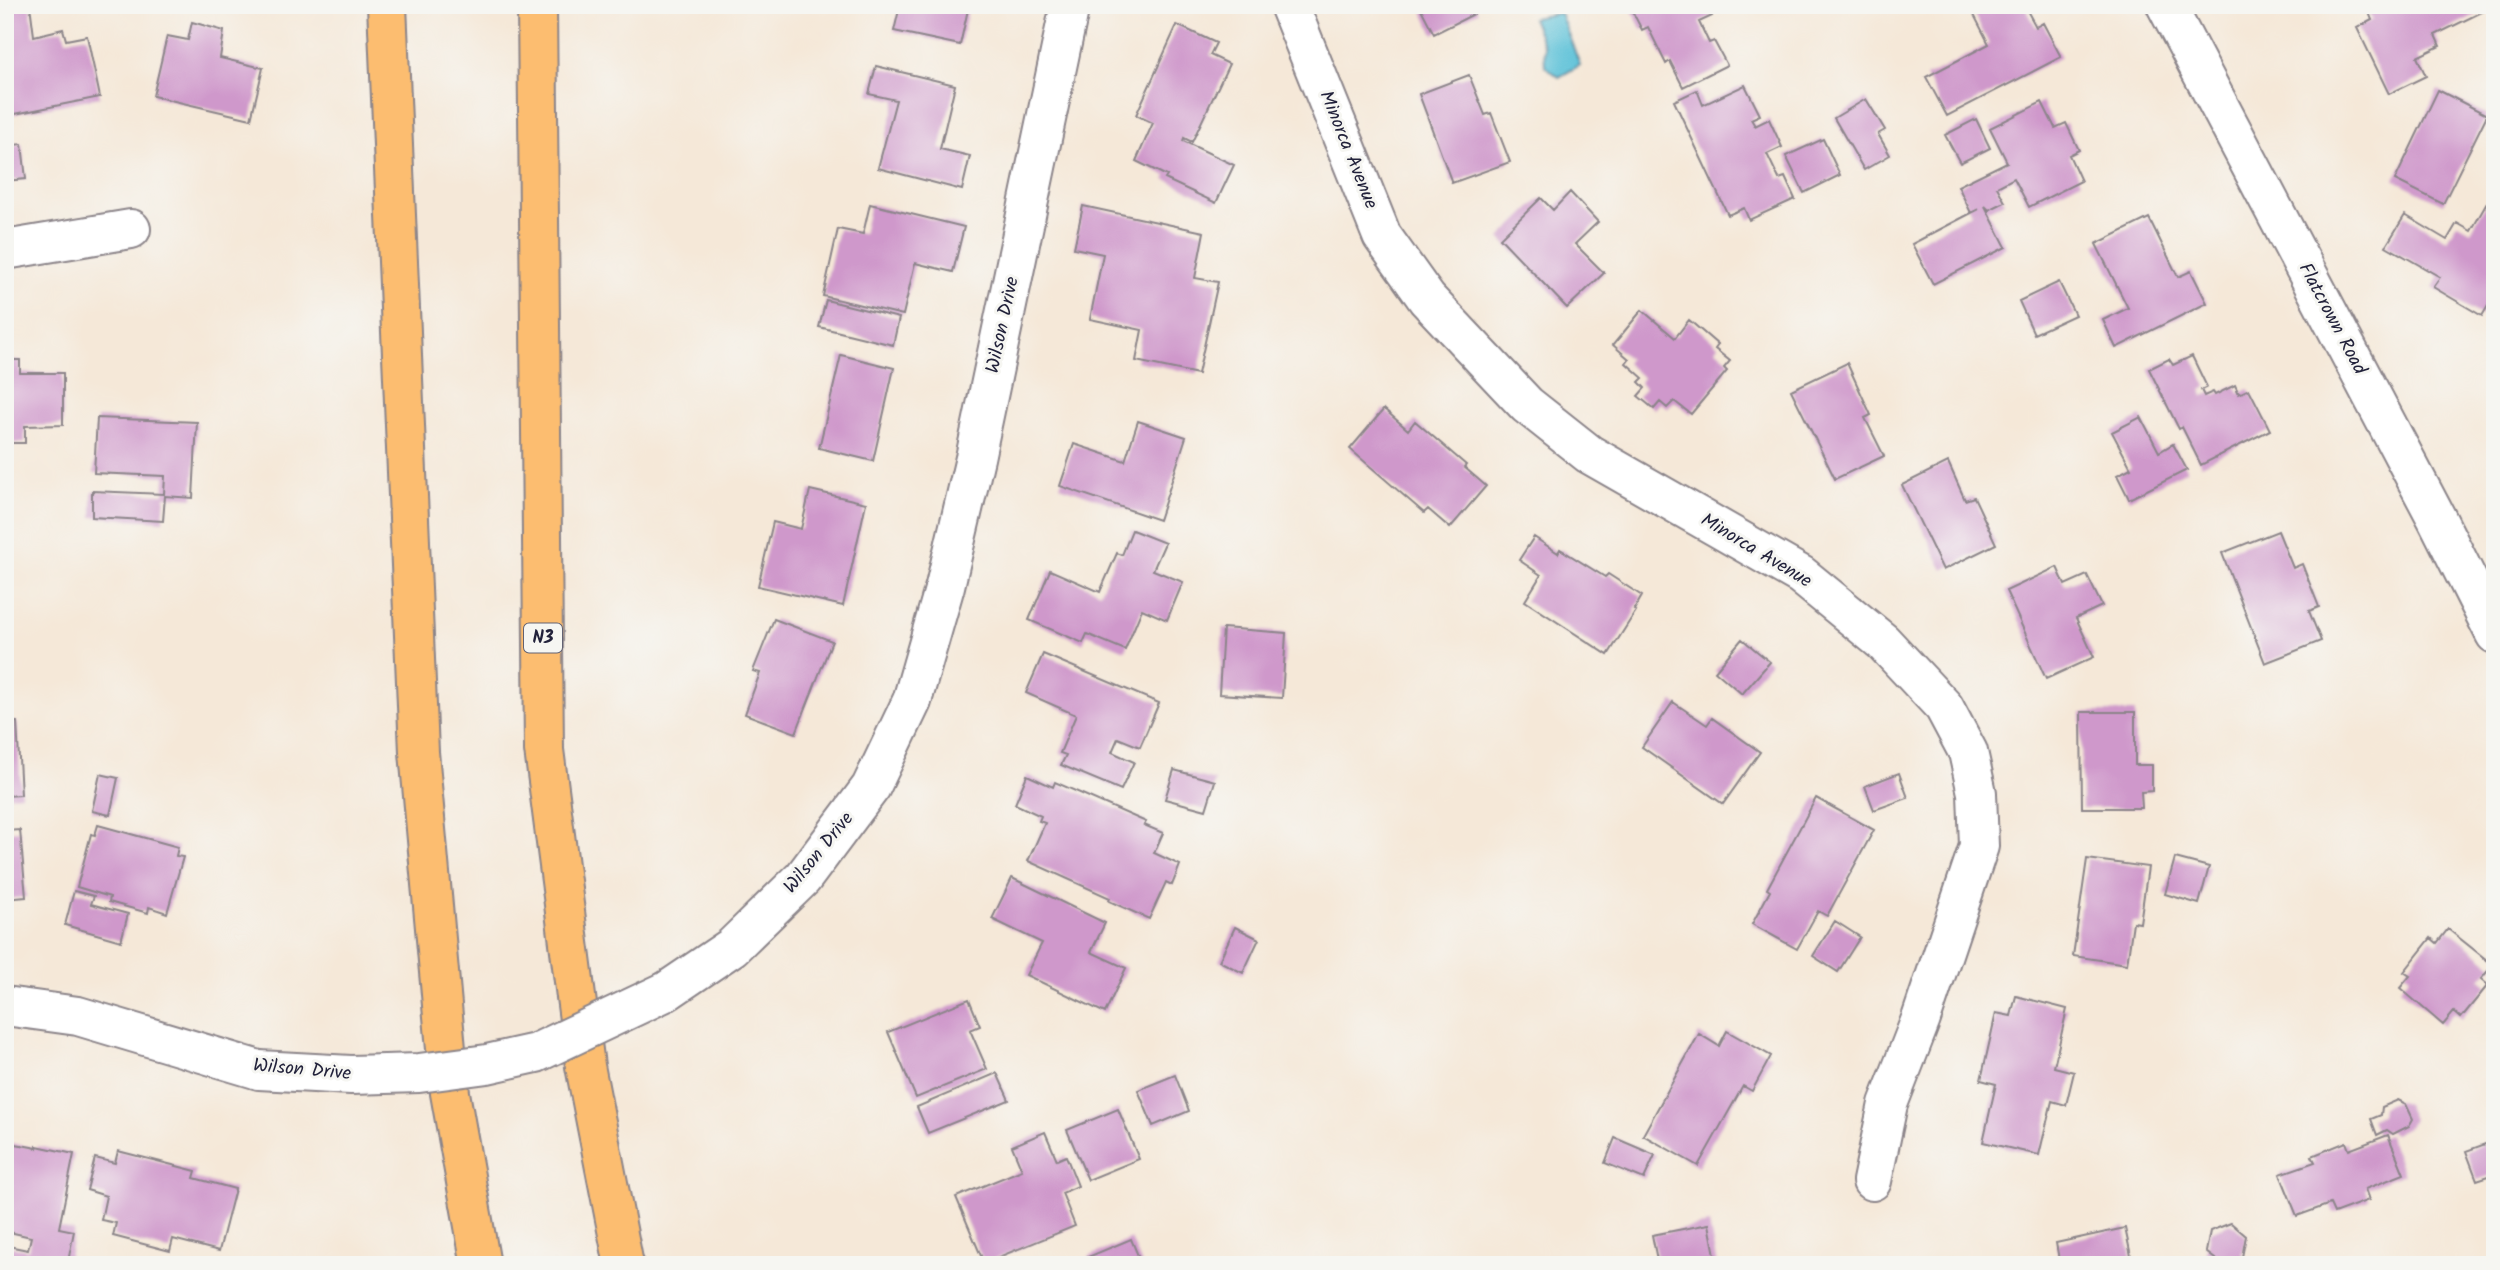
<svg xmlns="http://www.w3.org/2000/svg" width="2500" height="1270" font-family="Kalam,sans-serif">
<rect width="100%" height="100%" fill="#f6f6f2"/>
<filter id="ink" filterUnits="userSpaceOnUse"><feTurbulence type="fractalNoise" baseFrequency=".0143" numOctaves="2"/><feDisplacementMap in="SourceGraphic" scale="14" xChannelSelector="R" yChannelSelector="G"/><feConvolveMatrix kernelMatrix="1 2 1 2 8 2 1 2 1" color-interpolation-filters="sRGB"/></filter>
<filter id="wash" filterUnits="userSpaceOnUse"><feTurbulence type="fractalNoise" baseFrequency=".00686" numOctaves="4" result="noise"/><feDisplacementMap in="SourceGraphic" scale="28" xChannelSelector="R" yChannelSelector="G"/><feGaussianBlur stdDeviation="1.57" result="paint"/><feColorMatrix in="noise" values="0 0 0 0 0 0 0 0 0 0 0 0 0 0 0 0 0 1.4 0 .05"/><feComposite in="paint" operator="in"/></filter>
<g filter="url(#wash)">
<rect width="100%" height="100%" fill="#f5e8d8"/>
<path fill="#5bc1d8" stroke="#3e728a" stroke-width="2" d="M1560 13 1580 65 1559 77 1545 66 1544 46 1532 18Z"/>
<g id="blocks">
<path fill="#cf98cb" d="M5 5H30L34 36 63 29 66 40 87 36 100 97 5 116Z
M883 5H969L960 45 894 31 899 10Z
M1419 5H1475L1478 12 1434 34Z
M1629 5H1706L1712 16 1699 22 1709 43 1714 41 1727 65 1683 87 1670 61 1666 64 1648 27 1642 30Z
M1982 5H2024L2036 27 2043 23 2061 57 1947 116 1926 77 1989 44 1972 11Z
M2379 5H2491L2492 7 2435 35 2440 46 2417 57 2426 76 2389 94 2357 28 2372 20 2368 10Z
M192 22 224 31 220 58 263 68 251 119 153 96 167 36 188 40Z
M1177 25 1216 43 1210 55 1229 64 1192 142 1184 138 1183 141 1234 165 1216 203 1165 179 1167 176 1136 161 1153 123 1136 115Z
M876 66 955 85 940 149 970 156 962 190 878 168 896 100 869 94Z
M1469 75 1485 115 1491 113 1510 162 1452 183 1419 94Z
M1745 85 1760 115 1751 119 1755 126 1769 119 1782 147 1767 154 1779 179 1785 177 1795 199 1749 220 1744 208 1728 215 1674 101 1697 90 1703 105Z
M2438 90 2487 115 2443 204 2395 180Z
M1866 99 1885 130 1878 134 1890 155 1864 170 1834 118Z
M2042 102 2055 128 2066 123 2079 150 2069 155 2081 181 2029 207 2014 178 1997 187 2005 202 1989 210 1985 206 2006 247 1933 284 1912 244 1979 209 1971 213 1958 186 2007 162 1990 128Z
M1976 119 1990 148 1960 163 1945 135Z
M1823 139 1840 175 1804 193 1786 156Z
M22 144 26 179 5 181V146Z
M1570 192 1598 222 1575 244 1604 273 1567 308 1500 238 1541 198 1553 210Z
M2488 201 2495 205V294L2482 316 2433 287 2440 277 2386 246 2405 215 2447 240 2457 223 2471 231Z
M870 204 964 227 953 272 915 263 903 315 823 296 838 229 863 234Z
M1083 206 1204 232 1195 278 1218 282 1198 374 1136 361 1142 330 1090 319 1103 254 1074 248Z
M2149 218 2178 277 2191 271 2207 303 2116 348 2103 320 2128 308 2096 244Z
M2059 282 2075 315 2034 334 2019 301Z
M826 300 899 318 893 345 819 327Z
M1642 310 1675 338 1689 320 1718 345 1715 349 1730 361 1724 368 1727 371 1691 414 1674 401 1667 408 1660 402 1654 409 1638 396 1645 388 1639 382 1643 378 1626 363 1629 359 1613 345Z
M841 355 894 368 873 461 819 448Z
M2192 356 2207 387 2201 390 2204 396 2213 392 2215 395 2235 385 2239 394 2249 389 2270 430 2201 465 2182 427 2179 429 2149 369 2169 359 2173 365Z
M5 360H20V373H63V425L25 426V443H5Z
M1847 363 1871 415 1865 418 1884 456 1835 479 1791 390Z
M1384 409 1408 430 1415 421 1466 465 1464 467 1486 486 1450 528 1428 509 1424 513 1350 449Z
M2141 417 2159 452 2173 444 2187 470 2129 499 2117 475 2131 468 2112 432Z
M97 418 197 422 193 498 165 496 163 521 92 517V491L164 494 165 476 94 473Z
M1138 421 1186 437 1159 520 1060 486 1074 444 1125 461Z
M1948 462 1965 500 1974 497 1996 544 1943 570 1902 485Z
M5 484H7L9 528H5Z
M810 490 866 503 843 606 758 586 773 522 801 529Z
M1132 530 1165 543 1153 570 1183 582 1167 620 1142 609 1125 650 1087 634 1083 643 1029 620 1050 570 1100 592 1117 553 1122 555Z
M2278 531 2293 568 2302 564 2319 607 2309 611 2321 641 2265 663 2222 553Z
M1534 537 1558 553 1560 549 1605 577 1608 574 1642 596 1634 610 1636 611 1608 655 1525 601 1541 575 1519 560Z
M2057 567 2065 585 2087 575 2102 606 2076 618 2094 657 2046 679 2006 591Z
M5 584H10V644H5Z
M774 619 832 641 796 733 745 714 760 673 753 671Z
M1223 628 1286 633 1282 698 1219 694Z
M1742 639 1770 662 1742 694 1715 671Z
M1043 654 1159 703 1140 747 1118 738 1112 752 1134 762 1121 790 1061 765 1066 755 1060 753 1076 715 1026 693Z
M1673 702 1707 725 1712 718 1760 752 1723 804 1642 747Z
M2081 712H2135V765H2152V791L2141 792 2142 808H2082Z
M5 722H17L21 795 5 796Z
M1174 770 1215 781 1206 810 1165 799Z
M1899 773 1908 798 1874 810 1865 786Z
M100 774 118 778 110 815 92 811Z
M1027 775 1053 787 1055 782 1146 822 1144 825 1163 833 1154 853 1180 865 1172 885 1166 882 1149 919 1109 901 1110 898 1028 861 1045 823 1039 821 1041 816 1015 804Z
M1816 798 1874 830 1827 916 1818 911 1797 949 1752 924 1770 891 1767 889Z
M98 825 178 847 176 856 183 857 167 913 149 907 148 913 109 902 110 897 77 887 91 834 95 835Z
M20 830 26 897 5 899V831Z
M2175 858 2209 867 2199 904 2165 894Z
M2087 859 2148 867 2140 923 2133 922 2127 964 2073 956Z
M1012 878 1105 923 1091 952 1126 968 1105 1013 1026 975 1042 943 992 919Z
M74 891 94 896 91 904 128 914 121 941 65 925Z
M1835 921 1860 937 1838 972 1813 956Z
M1235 927 1259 939 1243 973 1219 961Z
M2448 929 2493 965 2481 979 2488 985 2461 1018 2454 1012 2443 1025 2400 988 2410 976 2404 972 2431 938 2437 943Z
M2016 996 2067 1009 2054 1067 2074 1072 2066 1105 2052 1101 2039 1155 1983 1142 1996 1084 1981 1080 1996 1013 2011 1016Z
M969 999 980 1026 970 1030 987 1069 916 1098 888 1032Z
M1727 1031 1771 1056 1752 1091 1743 1086 1698 1166 1643 1135 1699 1034 1719 1046Z
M997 1073 1009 1100 928 1133 917 1107Z
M1175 1075 1189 1111 1153 1126 1138 1090Z
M2398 1100 2406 1104 2413 1119 2409 1126 2393 1134 2387 1130 2377 1135 2371 1119 2381 1115 2382 1107Z
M1118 1109 1139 1159 1088 1180 1067 1130Z
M1045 1132 1057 1160 1066 1156 1078 1186 1062 1193 1075 1226 984 1263 956 1197 1022 1170 1012 1146Z
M2388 1135 2404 1174 2365 1189 2369 1200 2334 1213 2330 1204 2297 1216 2280 1174 2315 1162 2312 1156 2346 1142 2349 1150Z
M1615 1138 1655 1155 1644 1179 1605 1163Z
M5 1142 37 1148V1146L74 1154 59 1228 74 1231 68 1262 61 1261V1265H5L8 1246 28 1250 31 1237 5 1231Z
M2488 1143 2495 1161V1174L2477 1180 2466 1151Z
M118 1151 196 1171 194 1178 235 1189 219 1251 173 1239 170 1251 113 1236 116 1223 101 1220 106 1196 87 1190 95 1158 115 1163Z
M2231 1223 2246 1236 2242 1257 2223 1265 2206 1252 2210 1231Z
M1709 1224 1717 1265H1658L1652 1235Z
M2125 1228 2133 1265H2060L2056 1243Z
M1131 1239 1142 1265H1091L1088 1257Z"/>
</g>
</g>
<g filter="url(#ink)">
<use href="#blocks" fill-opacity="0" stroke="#8c858a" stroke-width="2"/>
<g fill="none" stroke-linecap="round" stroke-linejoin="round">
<defs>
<path id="street" d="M1289 5 1382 236 1427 299 1527 405 1589 454 1801 575 1883 642 1944 707 1968 752 1977 793 1979 846 1921 1019 1888 1104 1872 1181
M2166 5 2437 519 2495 634
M5 250 131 229
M667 991 732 947 803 878 871 787 912 701 945 586 975 458 1070 5
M5 1006 78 1016 259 1070"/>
<path id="highway" d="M387 5 419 752 450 1093 481 1265
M537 5 544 750 585 1066 624 1265"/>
</defs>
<use href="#street" stroke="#8c858a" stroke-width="42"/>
<use href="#highway" stroke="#8c858a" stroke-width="42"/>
<use href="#street" stroke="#fff" stroke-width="38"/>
<use href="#highway" stroke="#fcbd6f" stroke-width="38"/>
<defs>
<path id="street-bridge" d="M259 1070 351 1075 419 1073 487 1064 536 1053 667 991"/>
</defs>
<use href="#street-bridge" stroke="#8c858a" stroke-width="42" stroke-linecap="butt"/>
<use href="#street-bridge" stroke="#fff" stroke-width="38"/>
</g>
</g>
<g text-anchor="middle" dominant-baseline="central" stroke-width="6" stroke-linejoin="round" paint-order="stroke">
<rect fill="#f6f6f2" stroke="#626272" stroke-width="2" x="524" y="623.5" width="38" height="29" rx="5"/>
<g font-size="18" font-weight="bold" fill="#22223b">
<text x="543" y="638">N3</text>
</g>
<g font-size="19" fill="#22223b" stroke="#f6f6f2">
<text transform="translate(1348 150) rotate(68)">Minorca Avenue</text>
<text transform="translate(2332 319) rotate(62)">Flatcrown Road</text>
<text transform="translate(1003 325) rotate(-78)">Wilson Drive</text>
<text transform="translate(1756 551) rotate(31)">Minorca Avenue</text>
<text transform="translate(819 853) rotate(-51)">Wilson Drive</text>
<text transform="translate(302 1070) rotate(5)">Wilson Drive</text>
</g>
</g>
<rect width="2500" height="1270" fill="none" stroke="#f6f6f2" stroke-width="28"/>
</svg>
